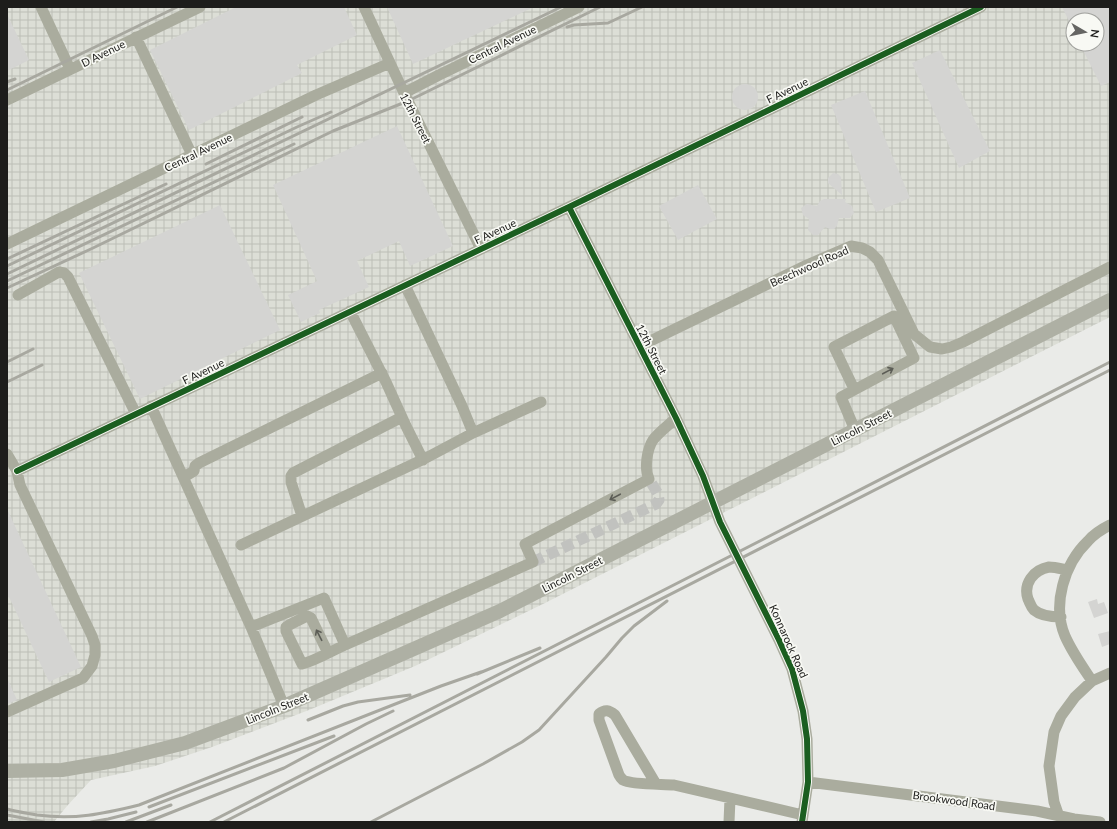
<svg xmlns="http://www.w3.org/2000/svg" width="1117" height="829" font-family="Lato,sans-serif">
<defs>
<pattern id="industrial-grid" width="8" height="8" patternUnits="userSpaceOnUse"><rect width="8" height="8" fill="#dcded6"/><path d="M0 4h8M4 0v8" fill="none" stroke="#bcbeb7"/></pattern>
</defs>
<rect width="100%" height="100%" fill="#eaebe8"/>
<path fill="url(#industrial-grid)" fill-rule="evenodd" d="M7 7H1110V317L545 603 415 666 309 710 212 747 155 766 91 780 67 806 54 822H7ZM1073 20H1097V44H1073Z"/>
<path fill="#d4d4d2" d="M236 7H344L357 35 297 65 302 73 189 130 150 50Z
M387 7H534L413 64Z
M1062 7H1110V82L1101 86 1080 44H1097V20H1073V29Z
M7 14 29 60 7 71Z
M940 50 990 151 959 168 912 63Z
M732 97a13 13 0 1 1 26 0a13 13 0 1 1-26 0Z
M865 91 910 198 876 212 831 105Z
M397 126 453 246 410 266 399 241 357 261 369 287 319 310 320 313 301 322 288 295 317 281 273 185Z
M833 173 838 174 841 177 842 195 828 183V178Z
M698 185 717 219 678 240 659 206Z
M824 199H846L845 202 852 206 854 213 850 218H839L837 226 834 229H830L825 227 818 235H813L808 230 809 219 803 215 801 208 807 204 817 206 820 201Z
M220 205 280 330 140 399 79 273Z
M7 509 81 667 49 682 9 597 7 598Z
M1097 599 1098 604 1104 602 1108 613 1094 618 1088 602Z
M1110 631V644L1102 647 1098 634Z
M7 678 17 700 7 704Z"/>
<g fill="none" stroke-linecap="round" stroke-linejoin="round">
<path stroke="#c1c2bf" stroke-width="11" stroke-dasharray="11 5.5" stroke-linecap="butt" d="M533 562 656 504 659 500 658 494 649 479"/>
<path stroke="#aaac9e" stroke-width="11" d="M41 7 70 69
M364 7 404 93 481 249
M136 37 192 155
M404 93 439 75 579 7
M7 100 200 7
M569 207 676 418 703 476 720 522 779 640 792 669 803 711 807 739 808 782 802 822
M7 244 316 95 390 63
M18 295 59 272 64 273 68 277 136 414
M350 311 386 382 406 426 423 460
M640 346 807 265 851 246 862 248 870 252 878 260 914 334 930 347 942 349 951 347 963 342 1110 267
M854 389 834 347 894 316 914 358 841 397 855 430
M151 406 251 627 284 706
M473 433 541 402
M7 454 17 471 20 485 92 636 95 645V655L92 666 83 678 7 712
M17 471 569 207 981 7
M184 477 194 471 195 466 199 463 382 373
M302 516 291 482V476L293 473 402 417
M241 545 424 459 473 433 462 406 405 285
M1061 617C1052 617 1041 616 1034 610 1031 607 1030 603 1028 599 1023 584 1033 570 1049 567 1055 567 1062 569 1067 570
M251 627 324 598 345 645 533 562 525 544 649 479C644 469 647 449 653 440 659 432 669 425 676 418
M328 653 311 618 307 616 289 625 286 627V631L302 664C317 660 331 651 345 645
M1092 681C1082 666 1072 652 1065 636 1052 605 1064 564 1088 541 1094 534 1102 529 1110 525
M808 782 1037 811 1074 819 1100 822
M656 784 615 715C609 710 605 709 599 714V720L619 775C620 777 622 779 623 780 632 785 663 784 674 785L803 815
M729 822 730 799
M1061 822 1054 802 1049 766 1054 732 1061 716 1075 697 1092 681 1110 673"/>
<path stroke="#aeb0a4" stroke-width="14" d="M7 771 62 770 114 761 185 743 284 706 500 611 1110 300"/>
<path stroke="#a8a8a0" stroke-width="3" d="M567 27 574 25 608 23 642 7
M7 82 15 79
M7 90 177 7
M206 164 302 117
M7 259 166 184
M7 266 297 127 331 112
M7 274 561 7
M7 281 294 144
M7 288 93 248 333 131 408 101 600 7
M7 362 33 349
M7 382 42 365
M477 674 540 648
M308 720 343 706 358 702 410 695
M149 807 334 736
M7 809C17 812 27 813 37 815 75 820 102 814 139 805L441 686 481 672
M7 815 44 822
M91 822 108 819 136 812
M126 822 171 805
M147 822 284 768 366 724 393 711
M210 822 1110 362
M224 822 1110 370
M371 822 483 764 522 742 539 730 606 657 622 638 634 626 667 601"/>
<defs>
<path id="cycleway" d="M569 207 676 418 703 476 720 522 779 640 792 669 803 711 807 739 808 782 802 822
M17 471 569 207 981 7"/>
</defs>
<use href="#cycleway" stroke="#f8f9f4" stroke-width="8"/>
<use href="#cycleway" stroke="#1b5e20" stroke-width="6"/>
</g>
<defs><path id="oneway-shaft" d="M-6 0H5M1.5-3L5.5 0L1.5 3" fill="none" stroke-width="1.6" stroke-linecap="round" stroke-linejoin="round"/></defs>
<g stroke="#5c5d56">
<use href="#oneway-shaft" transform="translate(888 371) rotate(-28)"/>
<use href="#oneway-shaft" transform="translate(615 497) rotate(152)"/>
<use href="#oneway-shaft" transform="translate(319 635) rotate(-117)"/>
</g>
<g text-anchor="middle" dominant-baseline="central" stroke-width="3.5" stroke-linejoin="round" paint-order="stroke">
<g font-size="11" fill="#1d1d1b" stroke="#f8f9f4">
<text transform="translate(502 44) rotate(-26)">Central Avenue</text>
<text transform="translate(103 53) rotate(-26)">D Avenue</text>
<text transform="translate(787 90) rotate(-26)">F Avenue</text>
<text transform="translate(416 118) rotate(63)">12th Street</text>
<text transform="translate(198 152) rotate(-26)">Central Avenue</text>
<text transform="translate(495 231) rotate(-25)">F Avenue</text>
<text transform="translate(809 266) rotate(-24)">Beechwood Road</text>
<text transform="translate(652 349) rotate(63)">12th Street</text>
<text transform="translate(203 371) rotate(-26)">F Avenue</text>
<text transform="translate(861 427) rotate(-27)">Lincoln Street</text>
<text transform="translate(572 574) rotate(-27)">Lincoln Street</text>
<text transform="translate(789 641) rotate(66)">Konnarock Road</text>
<text transform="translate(277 708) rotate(-22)">Lincoln Street</text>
<text transform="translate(954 800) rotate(8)">Brookwood Road</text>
</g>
</g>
<rect width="1117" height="829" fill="none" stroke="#1d1d1b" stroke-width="16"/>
<g transform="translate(1085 32) rotate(99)"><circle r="19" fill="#f8f9f4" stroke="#a0a19d"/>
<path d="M0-3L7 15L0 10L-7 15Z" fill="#656563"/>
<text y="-6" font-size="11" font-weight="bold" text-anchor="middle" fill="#1d1d1b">N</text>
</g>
</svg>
